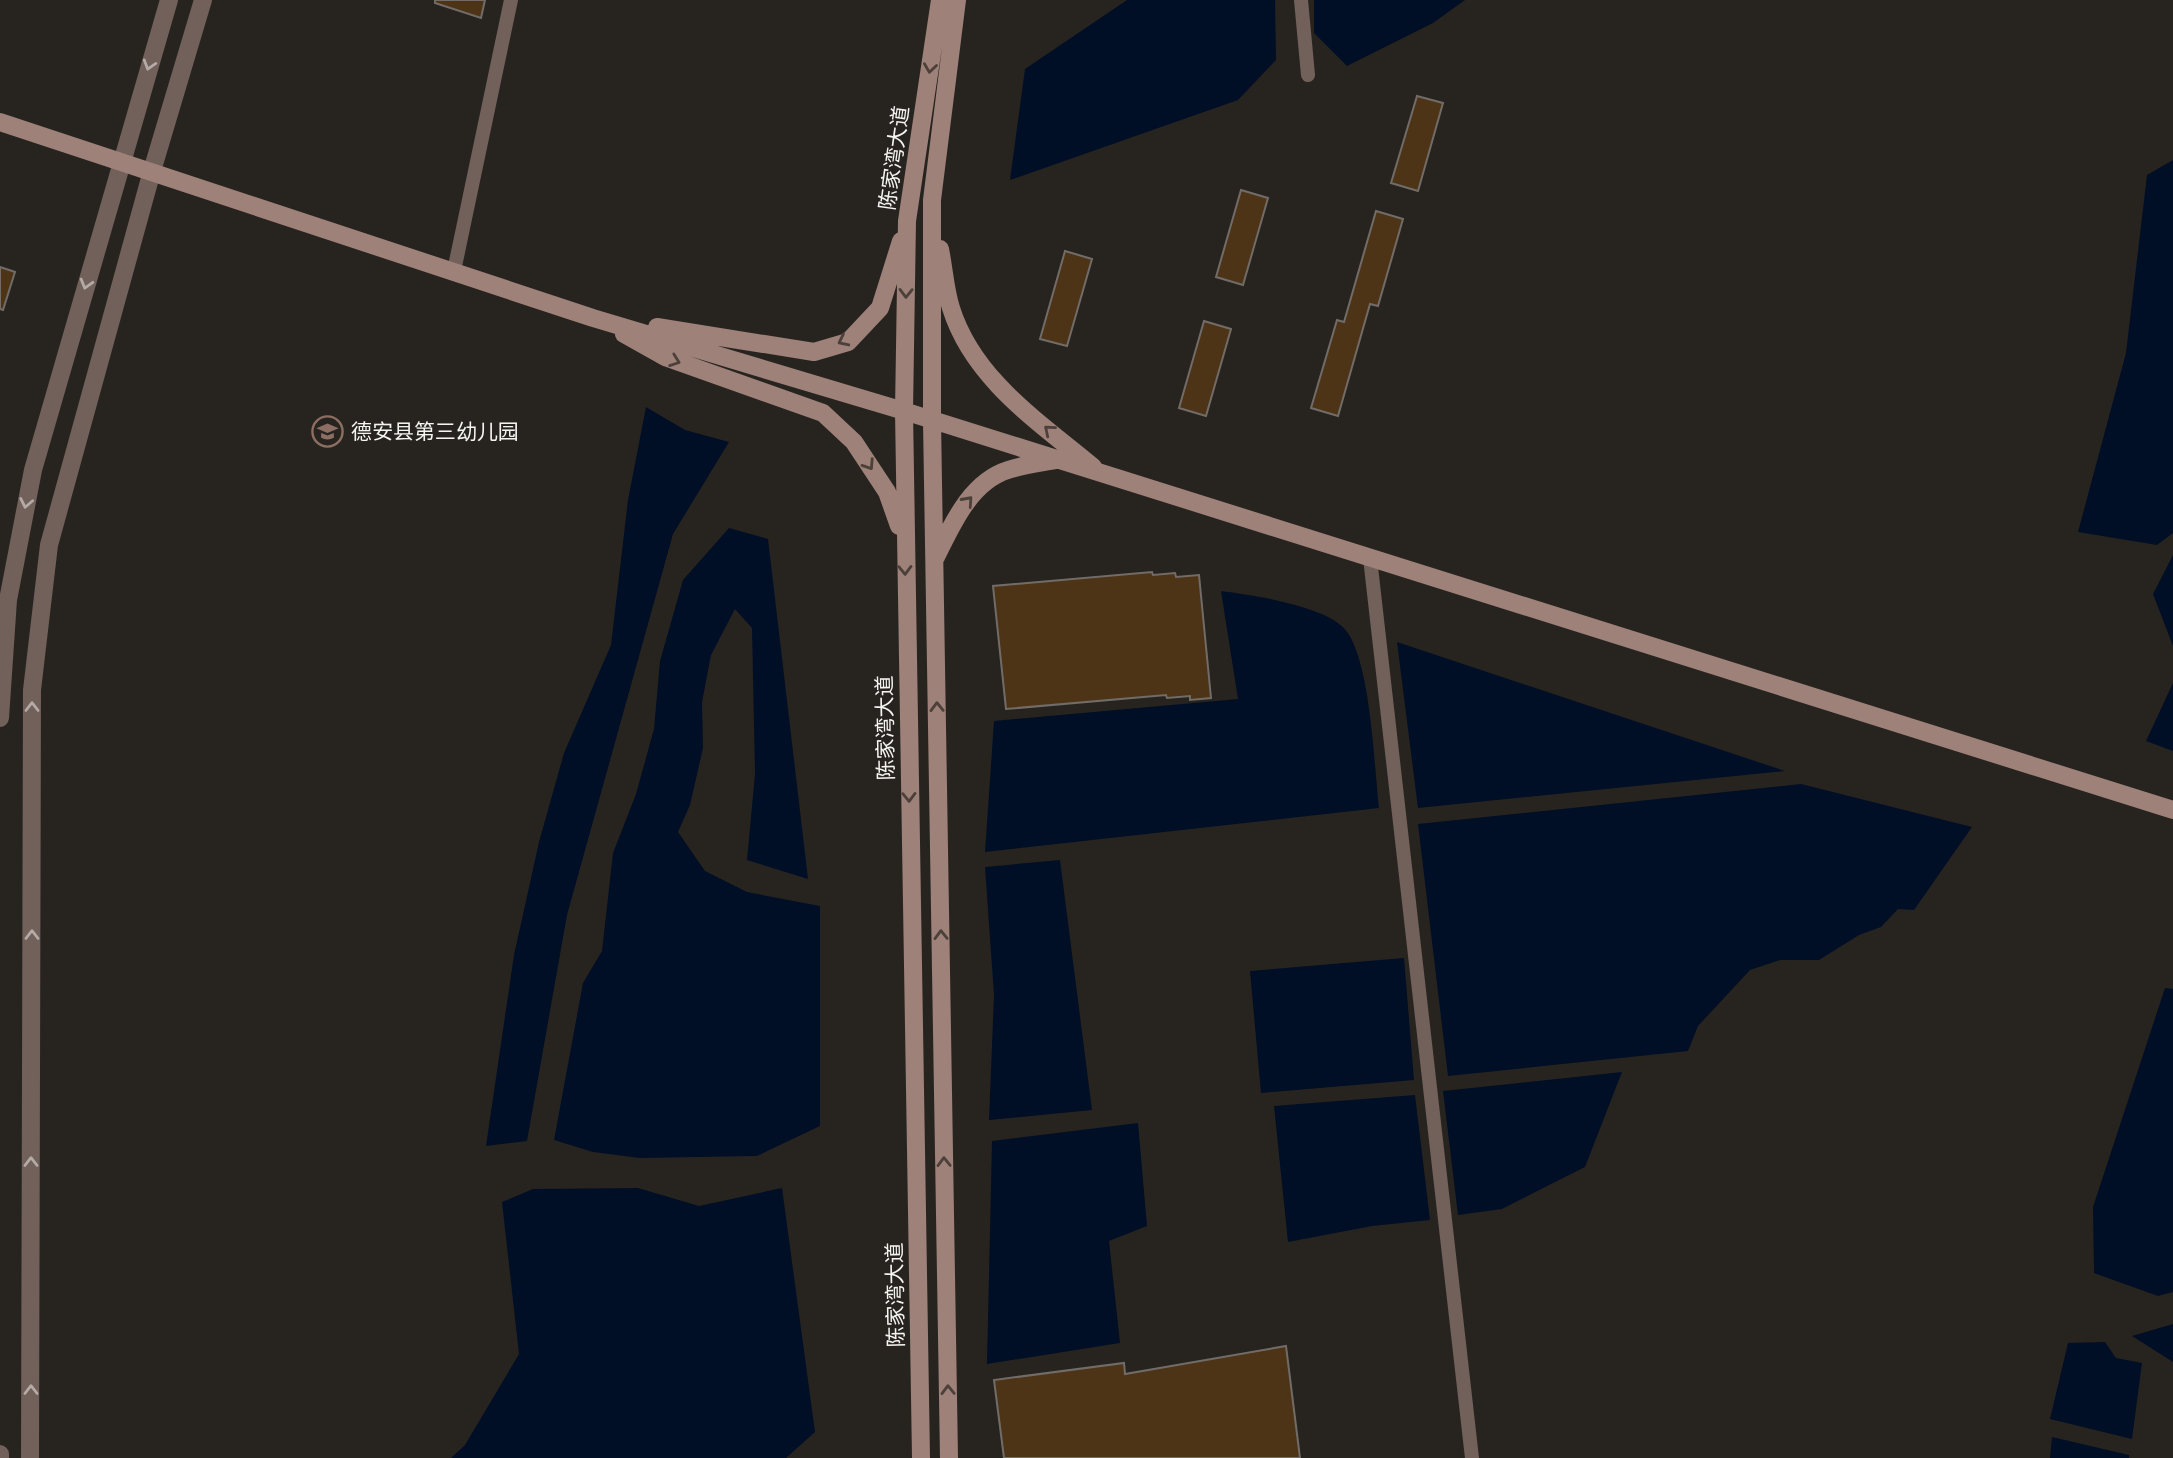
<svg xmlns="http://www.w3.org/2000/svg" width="2173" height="1458" font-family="Cabin,'Noto Sans SC',sans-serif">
<rect width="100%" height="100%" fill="#272420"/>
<path fill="#000f25" d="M1127 0H1275L1276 60 1238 100 1010 180 1025 69Z
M1314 0H1465L1433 23 1347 66 1314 33Z
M2173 160V533L2157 545 2078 532 2126 353 2147 175Z
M646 407 685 430 729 442 673 534 567 915 527 1141 486 1146 514 955 539 842 564 753 611 645 628 500Z
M729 528 768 539 808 879 747 860 755 774 752 628 735 609 711 655 702 702 703 748 690 805 678 832 705 871 747 892 820 906V1126L757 1156 640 1158 593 1152 554 1140 583 983 602 951 613 853 636 794 654 729 660 661 683 580Z
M2173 555V646L2153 594Z
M1221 591C1251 595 1331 606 1348 633 1371 669 1374 764 1379 808L985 852 994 721 1238 699Z
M1397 642 1785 771 1418 808Z
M2173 683V751L2146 741Z
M1801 784 1972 827 1914 910 1898 909 1881 927 1859 935 1819 960H1780L1750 970 1698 1026 1688 1051 1448 1076 1418 824Z
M1060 860 1092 1110 989 1120 994 995 985 867Z
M1404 958 1414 1080 1261 1093 1250 971Z
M2165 988 2173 989V1292L2158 1296 2094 1273 2093 1207Z
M1622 1072 1585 1167 1502 1209 1458 1215 1443 1091Z
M1415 1095 1430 1220 1372 1226 1288 1242 1274 1106Z
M1138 1123 1147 1226 1109 1241 1120 1343 987 1364 992 1141Z
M638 1188 699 1206 782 1188 815 1432 786 1458H451L465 1445 519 1354 502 1202 533 1189Z
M2173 1324V1362L2132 1336Z
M2105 1342 2116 1358 2142 1363 2132 1439 2050 1419 2068 1343Z
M2052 1437 2129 1455V1458H2050Z"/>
<path fill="#4d3417" stroke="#716c68" stroke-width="2" d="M435 0H485L481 18 435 3Z
M1417 96 1443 103 1418 191 1391 183Z
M1241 190 1268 198 1243 285 1216 277Z
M1376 211 1403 219 1378 306 1370 304 1338 416 1311 408 1337 320 1344 322Z
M1065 251 1092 259 1067 346 1040 339Z
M0 267 15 272 3 310 0 309Z
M1204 321 1231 329 1206 416 1179 408Z
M1152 572 1153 575 1175 573 1176 577 1199 575 1211 698 1190 700V696L1167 698 1166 695 1006 709 993 586Z
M1286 1346 1300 1458H1004L994 1380 1124 1363 1125 1374Z"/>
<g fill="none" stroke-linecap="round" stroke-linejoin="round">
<path stroke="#72605a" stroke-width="14" d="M1301 0 1308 75
M454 271 511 0
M1370 558 1472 1458"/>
<path stroke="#72605a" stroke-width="18" d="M0 718 8 600 33 470 169 0
M0 1454V1458
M30 1458 32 690 49 545 152 171 203 0"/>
<path stroke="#9e8178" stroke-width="18" d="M0 122 593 318 904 411 2173 810
M940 249C944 268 945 290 951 308 973 379 1039 422 1093 467
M657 327 814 352 848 342 880 308 901 241
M624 334 665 357 823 413 854 442 887 492 899 526
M936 557C952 525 970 482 1008 470 1023 465 1040 463 1056 460
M921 1458 904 411 907 221 940 0
M949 1458 932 421V200L957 0"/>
</g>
<defs><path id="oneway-chevron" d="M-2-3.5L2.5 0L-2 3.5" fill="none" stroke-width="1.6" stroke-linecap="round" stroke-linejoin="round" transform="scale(1.75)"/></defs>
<g stroke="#b4aaa6">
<use href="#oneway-chevron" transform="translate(149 65) rotate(107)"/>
<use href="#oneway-chevron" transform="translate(86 284) rotate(106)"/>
<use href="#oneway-chevron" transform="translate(26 503) rotate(101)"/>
<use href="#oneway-chevron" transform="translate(32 707) rotate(-90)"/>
<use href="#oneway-chevron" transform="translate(32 935) rotate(-90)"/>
<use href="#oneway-chevron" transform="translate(31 1162) rotate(-90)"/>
<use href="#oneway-chevron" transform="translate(31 1390) rotate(-90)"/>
</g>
<g stroke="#4b403a">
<use href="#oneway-chevron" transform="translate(930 68) rotate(98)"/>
<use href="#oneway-chevron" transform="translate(906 293) rotate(91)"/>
<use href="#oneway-chevron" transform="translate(843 341) rotate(154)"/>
<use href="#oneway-chevron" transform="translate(675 361) rotate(20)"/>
<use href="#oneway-chevron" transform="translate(1049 430) rotate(-140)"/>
<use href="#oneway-chevron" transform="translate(869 465) rotate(57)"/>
<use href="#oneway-chevron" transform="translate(968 501) rotate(-48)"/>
<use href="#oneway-chevron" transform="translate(905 570) rotate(89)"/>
<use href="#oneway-chevron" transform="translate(937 707) rotate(-91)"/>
<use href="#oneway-chevron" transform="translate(909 797) rotate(89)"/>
<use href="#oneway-chevron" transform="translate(941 935) rotate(-91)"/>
<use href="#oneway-chevron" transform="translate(944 1162) rotate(-91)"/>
<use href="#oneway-chevron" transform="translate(948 1390) rotate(-91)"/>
</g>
<defs>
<symbol id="school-ring" viewBox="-11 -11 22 22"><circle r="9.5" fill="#272420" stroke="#8d6e63" stroke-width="1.5"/><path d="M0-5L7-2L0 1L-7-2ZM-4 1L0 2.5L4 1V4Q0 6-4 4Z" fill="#8d6e63"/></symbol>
</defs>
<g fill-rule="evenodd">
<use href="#school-ring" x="310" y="414" width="35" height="35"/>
</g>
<g text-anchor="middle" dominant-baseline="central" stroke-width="5" stroke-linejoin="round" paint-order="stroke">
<g font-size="21" fill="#f5f4f1" stroke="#272420">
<text transform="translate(894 158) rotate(-82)">陈家湾大道</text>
<text transform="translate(885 728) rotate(-91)">陈家湾大道</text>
<text transform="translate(895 1295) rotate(-91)">陈家湾大道</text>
</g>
<g font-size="21" fill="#f5f4f1" stroke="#272420" text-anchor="start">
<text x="351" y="431">德安县第三幼儿园</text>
</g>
</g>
</svg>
